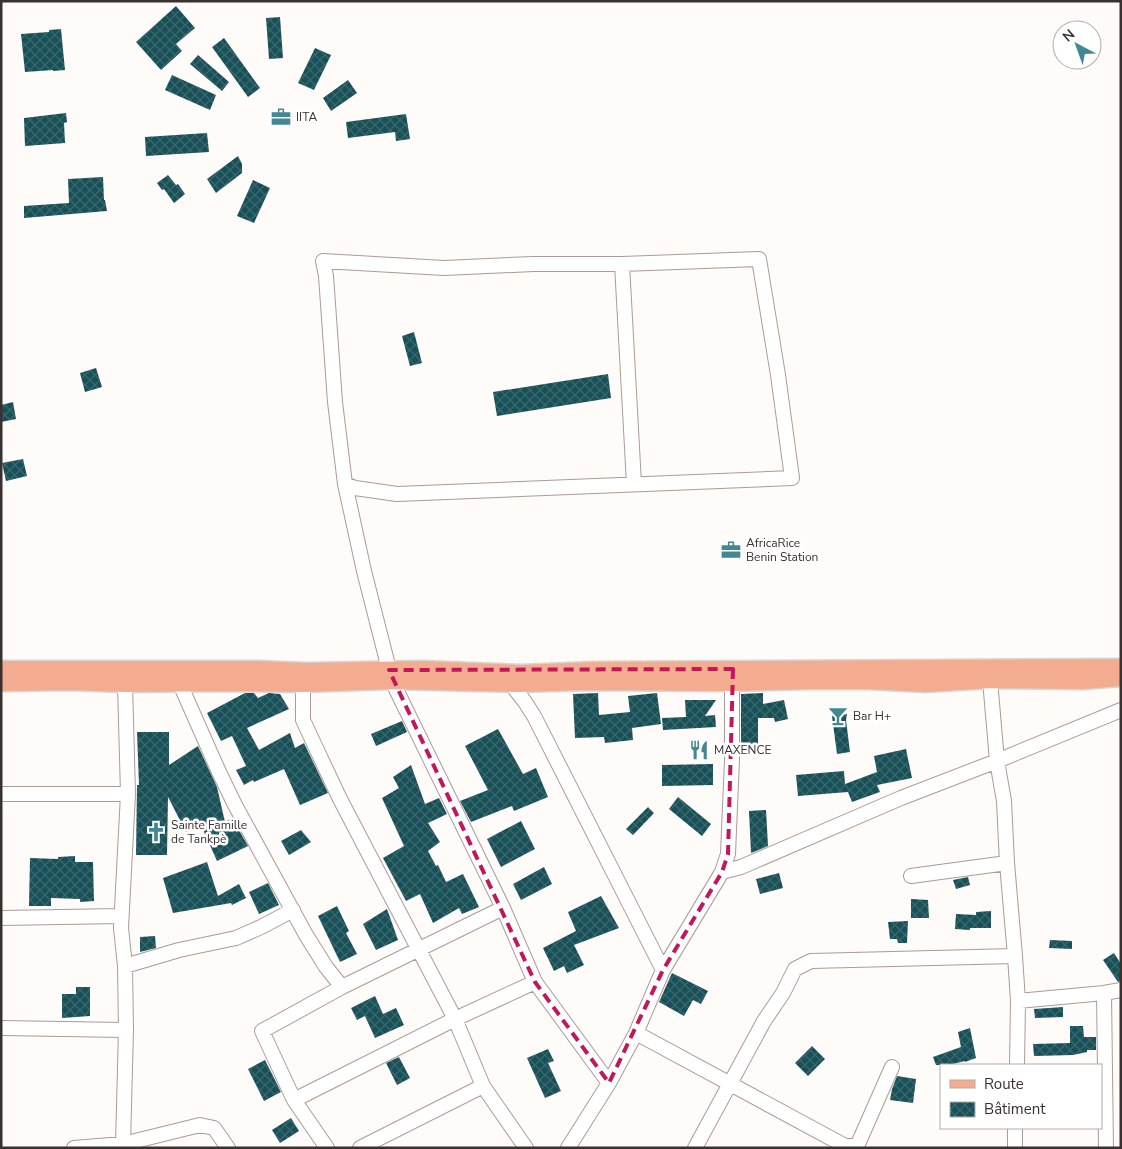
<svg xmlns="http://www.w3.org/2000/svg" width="1122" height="1149" font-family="'Nunito Sans',sans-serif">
<defs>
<pattern id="building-cross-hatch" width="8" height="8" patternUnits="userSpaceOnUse" patternTransform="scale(1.25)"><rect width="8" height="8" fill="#185058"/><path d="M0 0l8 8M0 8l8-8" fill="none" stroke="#3a676d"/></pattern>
</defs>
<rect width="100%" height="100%" fill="#fefbf9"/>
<path fill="url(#building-cross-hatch)" d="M176 6 195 28 176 44 182 51 161 70 136 42Z
M280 17 283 58 269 59 266 18Z
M61 29 65 70 53 71V70L25 72 21 34 49 32V30Z
M224 38 260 88 248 97 212 47Z
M315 48 331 55 314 90 298 83Z
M198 55 229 82 222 91 190 64Z
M172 75 216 95 210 110 165 90Z
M348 80 357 93 331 111 323 98Z
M66 113 67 122 64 123 65 143 25 146 24 118Z
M406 114 410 139 396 141 395 132 348 138 346 122Z
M207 133 209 152 146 156 145 137Z
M238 156 242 164V173L216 193 207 179Z
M168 175 176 185 178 184 185 194 174 203 164 189 162 190 157 183Z
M103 177 104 200H105L107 211 24 218V206L69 203 68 179Z
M253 180 270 188 254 223 237 216Z
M414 332 422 363 410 366 402 336Z
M96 368 102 387 85 392 80 373Z
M608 374 611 398 497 416 493 392Z
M13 402 16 419 1 422V405Z
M23 459 27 476 6 481 2 463Z
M245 693H254L258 698 269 693 280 694 289 709 247 728 259 750 290 733 295 748 304 743 328 793 300 805 284 769 254 782 253 780 244 785 236 770 246 766 232 736 221 741 207 713Z
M598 693 599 715 630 712 628 696 657 693 661 724 632 728 633 740 605 743 604 737 575 738 573 694Z
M763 693V704L784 700 788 719 775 722 774 718H758V752L741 751V694Z
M685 700H716L705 716 715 715 716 727 663 730 662 718 686 717Z
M847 714 846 720 850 752 837 754 832 716Z
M402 721 407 732 376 746 371 734Z
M498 729 523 774 536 768 548 797 514 811 512 806 471 822 460 801 488 790 465 746Z
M137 732H169V765L198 746 217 787 225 822 232 818 248 846 217 861 200 823 186 832 168 797 167 855H136L137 785H139Z
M906 749 912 778 877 785 880 792 852 802 848 792 798 796 796 775 844 771 845 784 877 772 874 756Z
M713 764V785L662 786V765Z
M411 765 425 804 439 798 447 814 428 823 440 842 428 851 436 866 438 865 446 882 463 874 479 907 462 914 459 908 433 923 420 894 406 901 383 858 404 846 382 798 399 788 393 777Z
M678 797 711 824 702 836 669 809Z
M648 807 654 813 633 835 626 829Z
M766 810 768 846 751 853 749 811Z
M521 821 535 849 501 867 487 839Z
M301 830 311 842 289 855 281 841Z
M75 856V862H93L94 901 80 902V899L51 898V906H29L30 858 58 859V857Z
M207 862 218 896 239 884 246 898 232 905 231 903 173 913 163 878Z
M544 867 552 884 521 900 513 884Z
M779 873 783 888 760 894 756 879Z
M968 877 970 885 956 889 953 880Z
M268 883 279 905 259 914 249 892Z
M601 896 619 928 574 945 584 965 567 973 564 966 554 971 543 948 576 931 568 912Z
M911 899 928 900 929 918H911Z
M337 906 349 931 346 933 357 954 340 962 318 916Z
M387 909 398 940 376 950 363 924Z
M991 911V928H970V930L955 929 956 914 976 915V912Z
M908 921 907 943H898L897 939H890L888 922Z
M155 936 156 948 140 952V937Z
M1050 940 1072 941V949L1049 948Z
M1114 953 1121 964V981L1118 982 1103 960Z
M672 973 708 991 701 1004 693 1000 684 1016 659 1002Z
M76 987H90V1016L62 1018V994H76Z
M375 996 383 1014 396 1008 404 1025 375 1038 365 1016 357 1020 351 1008Z
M1063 1007V1017L1035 1018 1034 1009Z
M1070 1026H1083L1084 1037H1096V1050H1087V1052L1073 1055 1034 1056 1033 1044 1070 1043Z
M970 1028 976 1058 965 1062V1061L949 1065H936L933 1057 961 1047 958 1032Z
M812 1046 825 1059 808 1076 795 1063Z
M548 1049 554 1061 548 1063 561 1091 545 1098 527 1058Z
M399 1057 410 1078 397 1085 386 1063Z
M265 1060 281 1092 264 1101 248 1069Z
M897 1076 916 1079 913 1103 890 1100 892 1089Z
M291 1118 299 1131 280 1143 272 1130Z"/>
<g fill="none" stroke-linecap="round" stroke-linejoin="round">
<defs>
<path id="minor" d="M622 264 634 484
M345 484 355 488 397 494 792 478 778 375 759 259 622 264H533L444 268 323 261 326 276 335 402 345 484 364 571 392 681 503 908 535 982 609 1083
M990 670V680L997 761 1004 801 1007 863 1015 956 1018 1001 1017 1065
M179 674 180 684 219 772 235 805 306 935 326 967 342 987
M305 675 303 684V720L316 748 340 799 455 1019 483 1086 526 1148
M512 677 511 684 525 702 534 716 663 970
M1 794H128
M722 872 741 867 901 798 997 761 1121 710
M911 876 1007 863
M1 918 121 916
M125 966 179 950 236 938 261 927 293 910
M1104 993 1106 1148
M1018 1001 1104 993 1121 990
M1 1028 126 1030
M636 1033 847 1147 858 1144 892 1067
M294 1100 455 1019 535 982
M74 1148 123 1144 200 1125 214 1128 228 1148
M124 1148 123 1144 126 1030 125 966 121 928 128 794 125 684 129 675
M327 1148 294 1100 262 1031 342 987 503 908
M360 1148 483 1086
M568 1148 609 1083 636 1033 663 970 722 872 728 854 732 760V673
M695 1148 764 1021 783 993 795 969 811 961 1015 956
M1015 1148V1128"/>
<path id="major" d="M1 669H258L306 671 424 669 521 673 592 670 1121 667
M1 683 70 682 125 684 238 683 303 684 392 681 518 684 588 682 732 683 810 681H868L926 684 990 680 1083 681 1121 678"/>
</defs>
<use href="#minor" stroke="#ab9b96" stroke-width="16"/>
<use href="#major" stroke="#d7d6d5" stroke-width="19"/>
<use href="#minor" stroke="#fff" stroke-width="14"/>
<use href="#major" stroke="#f4ac90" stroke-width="16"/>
</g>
<path fill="none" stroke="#c2185b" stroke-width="4" stroke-dasharray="10 6" stroke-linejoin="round" d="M733 669 728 854 722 872 663 970 609 1083 535 982 389 670Z"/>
<defs>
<symbol id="office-bare" viewBox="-9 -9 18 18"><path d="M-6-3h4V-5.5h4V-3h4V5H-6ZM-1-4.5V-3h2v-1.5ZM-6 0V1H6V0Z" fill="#428893" stroke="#fff" stroke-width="2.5" paint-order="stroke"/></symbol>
<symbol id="bar-bare" viewBox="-9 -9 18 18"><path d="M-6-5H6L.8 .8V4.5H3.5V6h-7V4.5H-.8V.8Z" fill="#428893" stroke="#fff" stroke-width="2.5" paint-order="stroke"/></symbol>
<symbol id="restaurant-bare" viewBox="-9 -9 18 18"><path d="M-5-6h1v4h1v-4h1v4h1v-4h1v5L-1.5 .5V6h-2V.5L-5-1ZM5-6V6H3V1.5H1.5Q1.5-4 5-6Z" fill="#428893" stroke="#fff" stroke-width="2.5" paint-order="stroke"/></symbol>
<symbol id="church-bare" viewBox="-9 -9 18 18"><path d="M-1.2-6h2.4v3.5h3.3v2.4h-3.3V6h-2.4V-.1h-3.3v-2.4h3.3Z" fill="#428893" stroke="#fff" stroke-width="2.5" paint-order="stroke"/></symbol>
</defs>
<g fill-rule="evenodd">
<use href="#office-bare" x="267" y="103" width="28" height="28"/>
<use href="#office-bare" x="717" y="536" width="28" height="28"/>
<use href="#bar-bare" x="824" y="702" width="28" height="28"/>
<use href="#restaurant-bare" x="685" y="736" width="28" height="28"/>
<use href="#church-bare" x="142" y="818" width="28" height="28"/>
</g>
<g text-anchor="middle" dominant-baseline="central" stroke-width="5" stroke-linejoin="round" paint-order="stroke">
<g font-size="12" fill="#38312f" stroke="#fff" text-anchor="start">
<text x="296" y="117">IITA</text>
<text x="746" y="543">AfricaRice<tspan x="746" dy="14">Benin Station</tspan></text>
<text x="853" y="716">Bar H+</text>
<text x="714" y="750">MAXENCE</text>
<text x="171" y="825">Sainte Famille<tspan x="171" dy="14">de Tankpè</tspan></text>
</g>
</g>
<rect width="1122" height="1149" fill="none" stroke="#38312f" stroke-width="5"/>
<rect x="940" y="1064" width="162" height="65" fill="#ffffff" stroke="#afadac"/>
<rect x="950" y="1080" width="25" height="8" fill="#f4ac90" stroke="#afadac"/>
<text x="984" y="1089" font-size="15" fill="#38312f">Route</text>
<rect x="950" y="1102" width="25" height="15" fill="url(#building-cross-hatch)" stroke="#afadac"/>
<text x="984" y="1114" font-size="15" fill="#38312f">Bâtiment</text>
<g transform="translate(1077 45) rotate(319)"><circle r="24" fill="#ffffff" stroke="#afadac"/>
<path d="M0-4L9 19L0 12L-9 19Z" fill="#428893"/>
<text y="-8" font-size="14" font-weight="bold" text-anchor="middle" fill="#38312f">N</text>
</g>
</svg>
